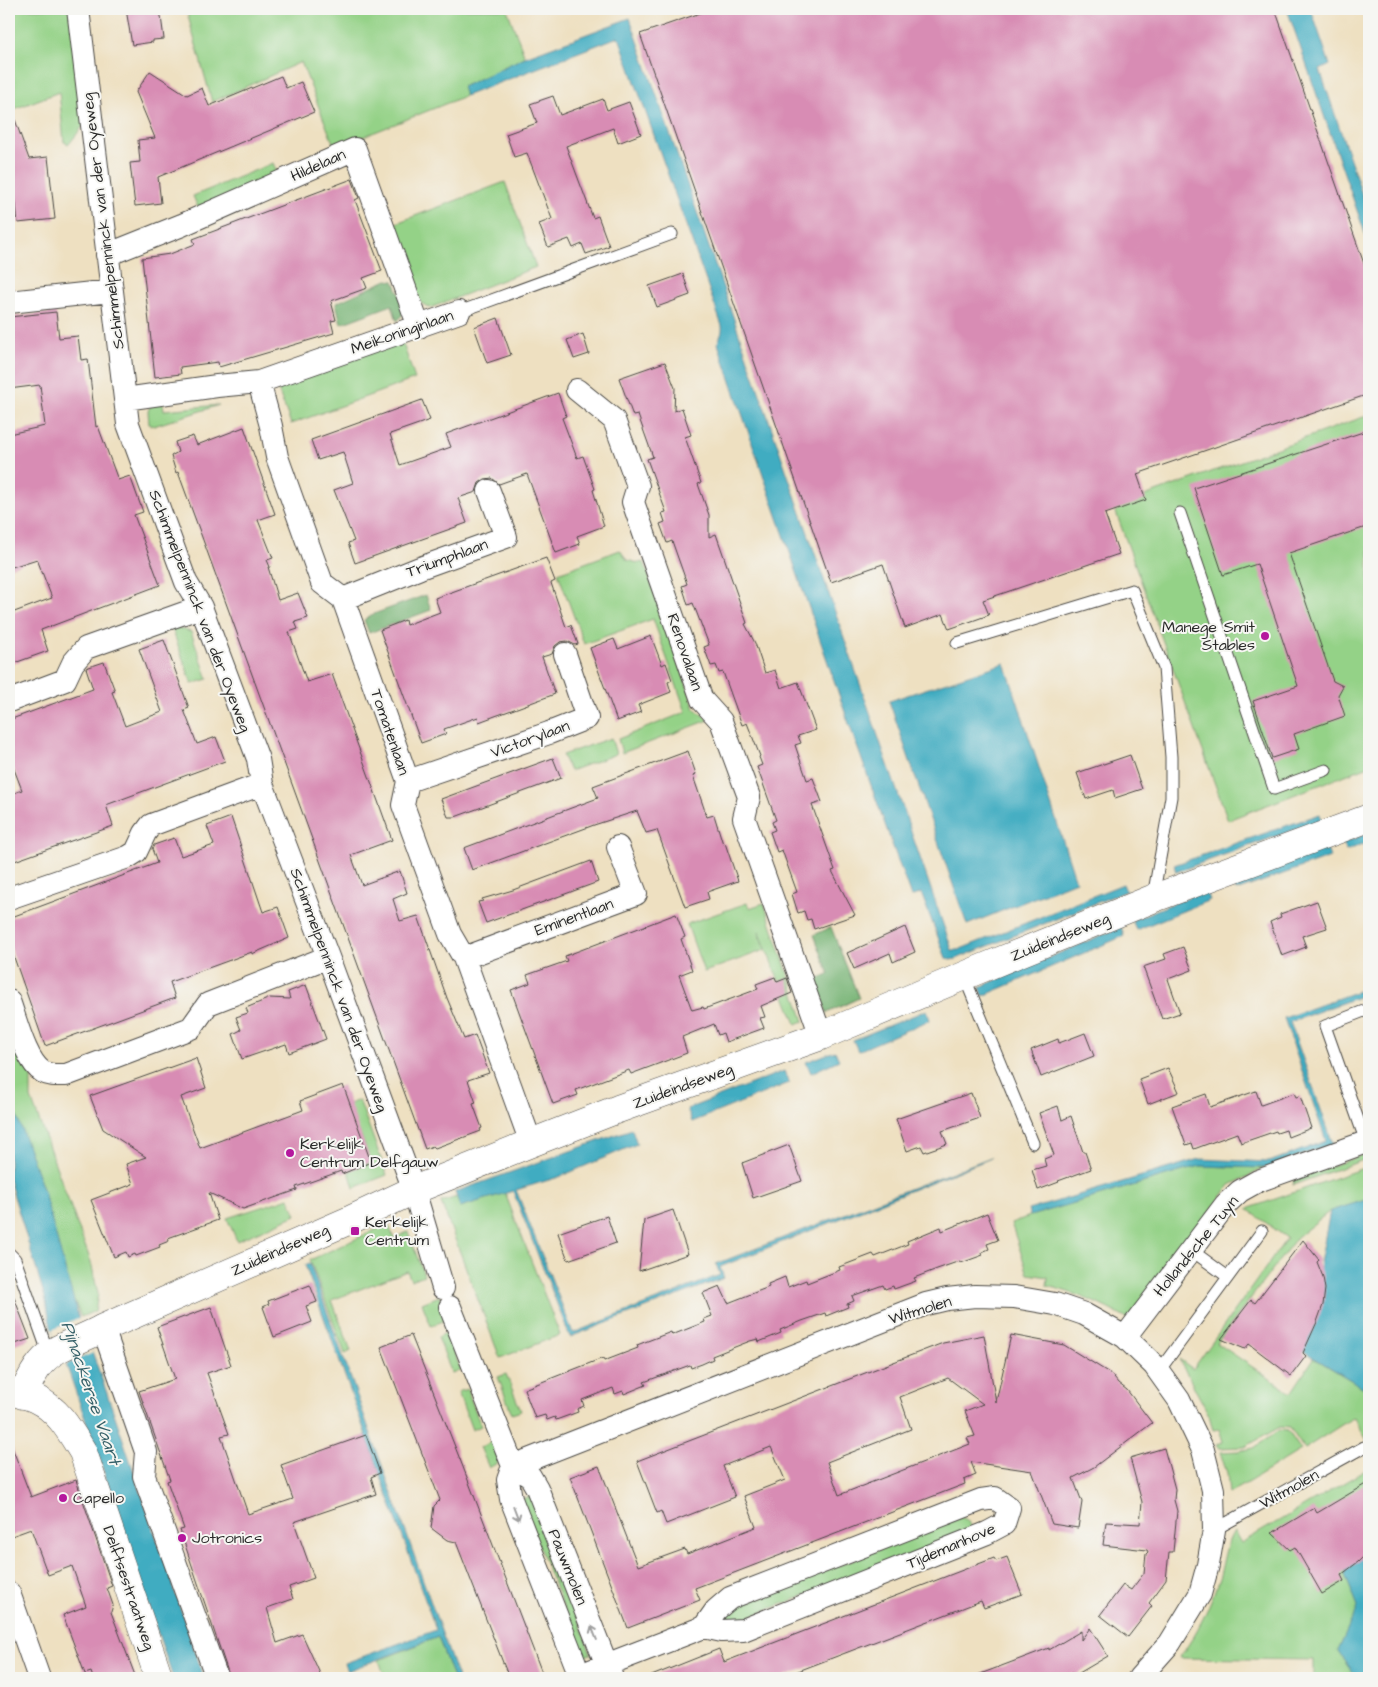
<svg xmlns="http://www.w3.org/2000/svg" width="1378" height="1687" font-family="'Architects Daughter',sans-serif">
<rect width="100%" height="100%" fill="#f6f6f2"/>
<filter id="ink" filterUnits="userSpaceOnUse"><feTurbulence type="fractalNoise" baseFrequency=".02" numOctaves="2"/><feDisplacementMap in="SourceGraphic" scale="10" xChannelSelector="R" yChannelSelector="G"/><feConvolveMatrix kernelMatrix="1 2 1 2 8 2 1 2 1" color-interpolation-filters="sRGB"/></filter>
<filter id="wash" filterUnits="userSpaceOnUse"><feTurbulence type="fractalNoise" baseFrequency=".0096" numOctaves="4" result="noise"/><feDisplacementMap in="SourceGraphic" scale="20" xChannelSelector="R" yChannelSelector="G"/><feGaussianBlur stdDeviation="1.12" result="paint"/><feColorMatrix in="noise" values="0 0 0 0 0 0 0 0 0 0 0 0 0 0 0 0 0 1.4 0 .05"/><feComposite in="paint" operator="in"/></filter>
<g filter="url(#wash)">
<rect width="100%" height="100%" fill="#eee0c1"/>
<path fill="#94d287" stroke="#607e59" d="M9 9H71L84 125 69 144 64 142 59 92 9 111Z
M186 9H507L525 57 462 87 465 96 335 148 301 62 212 102Z
M273 163 279 177 199 210 193 196Z
M505 182 536 267 430 308 419 302 391 225Z
M401 338 415 379 291 424 277 387Z
M163 403 164 410 219 405 154 426 149 424 148 411 151 404Z
M1369 415V766L1228 820 1114 507Z
M620 550 627 560 638 563 644 562 695 709 709 720 622 753 618 739 686 712 653 619 584 644 558 573Z
M171 626 191 632 208 679 192 684Z
M611 738 616 754 570 771 562 755Z
M747 903 749 908 764 903 804 1021 796 1024 759 931 765 950 704 972 687 924Z
M9 1019 31 1078V1098L91 1262 98 1294 95 1311 81 1317 71 1293 43 1189 12 1105 13 1096 9 1084Z
M359 1100 387 1175 354 1188 349 1171 371 1162 349 1104Z
M1369 1153V1158L1293 1185 1294 1179Z
M1200 1166 1265 1168 1230 1185 1196 1231 1127 1319C1101 1304 1076 1293 1047 1286L1048 1277 1028 1274 1011 1223 1030 1216Z
M1369 1166V1199L1330 1211 1297 1237 1217 1343 1291 1393 1314 1358 1369 1391V1444L1354 1417 1304 1449 1290 1428 1280 1427 1245 1447 1219 1448 1217 1444 1223 1442 1219 1429 1213 1430 1209 1415 1179 1359 1193 1369 1287 1238 1247 1209Z
M505 1193 560 1335 500 1358 441 1202 457 1197 460 1207Z
M289 1198 296 1215 237 1241 227 1218Z
M388 1224 394 1238 408 1232 424 1275 411 1280 407 1271 332 1300 351 1351 345 1354 310 1260Z
M439 1296 448 1319 431 1326 422 1303Z
M446 1333 461 1370 452 1374 438 1337Z
M506 1374 521 1411 512 1414 498 1377Z
M467 1389 481 1426 472 1430 458 1392Z
M1279 1430 1288 1431 1301 1450 1229 1494 1227 1473 1220 1452 1238 1451 1254 1448Z
M495 1441 499 1462 489 1468 480 1447Z
M1369 1468V1519L1345 1575 1358 1607 1338 1651 1356 1676 1355 1678H1313V1660L1179 1658C1198 1633 1211 1604 1220 1575 1224 1560 1225 1545 1234 1531L1241 1543Z
M533 1495 591 1654 583 1656 520 1500Z
M961 1517 967 1520 971 1527 967 1535 732 1623 728 1615 732 1608Z
M438 1637 453 1678H385L379 1660Z"/>
<path fill="#77b474" stroke="#517050" d="M387 280 394 281C399 294 410 312 397 321L392 305 341 324 336 303Z
M426 595 431 610 369 633 364 620 371 615Z
M831 927 859 998 827 1013 814 980 829 974 814 935Z"/>
<path fill="#41acc1" stroke="#366c76" d="M1287 9H1311L1330 65 1320 70 1369 215V245Z
M630 18 952 950H958L1123 884 1126 891 956 959 950 960 946 958 921 893 911 897 848 721 718 344C718 337 723 336 722 326L620 40 618 37 465 96 462 87 525 57Z
M1005 663 1076 881 967 925 889 701Z
M1320 814 1322 820 1176 872 1174 865Z
M1368 833 1369 837V862L1363 844 1346 851 1342 843Z
M1326 847 1330 857 1236 891 1232 880Z
M1206 890 1210 900 1136 930 1132 920Z
M1121 927 1124 936 983 996 980 987Z
M1369 987V993L1290 1022 1333 1144 1265 1168 1200 1166 1030 1216 1028 1210 1199 1159 1269 1162 1326 1141 1284 1018Z
M927 1010 930 1020 858 1051 853 1040Z
M835 1051 839 1060 811 1073 806 1062Z
M784 1071 789 1083 692 1122 687 1109Z
M9 1084 13 1096V1105L43 1189 79 1319 93 1354 115 1416 204 1678H173L102 1467 66 1364 51 1327 46 1301 9 1180Z
M632 1129 637 1144 559 1177 516 1190 573 1333 720 1275 716 1264 991 1157V1158L720 1267 724 1278 570 1337 513 1191 460 1207 455 1192Z
M1369 1199V1391L1303 1351 1330 1211Z
M310 1264 458 1678H453L438 1637 347 1671 345 1663 436 1630 305 1265Z
M1369 1519V1678H1355L1356 1676 1338 1651 1358 1607 1345 1575Z"/>
<path fill="#eee0c1" d="M80 1317 93 1353 65 1365 52 1330Z"/>
<g id="blocks">
<path fill="#d88cb4" fill-rule="evenodd" d="M126 9H160L164 39 153 40V42L132 45Z
M712 9H1275L1369 278V394L1137 474 1146 500 1105 514 1119 554 983 600 989 615 949 629 943 614 905 628 883 564 831 582 640 34Z
M150 71 187 95 202 88 209 106 281 76 286 88 301 82 314 112 158 177 161 203 135 206 130 163 140 162 138 140 155 138 136 92Z
M553 96 560 115 603 99 607 110 629 102 641 134 618 143 613 128 566 146 593 218 598 216 609 246 586 254 582 244 573 248 569 239 548 247 539 224 552 219 527 153 514 157 506 134 537 123 530 104Z
M13 114 29 159 48 157 55 219 18 223 9 140V115Z
M352 179 359 198 355 200 382 271 363 278 367 288 331 301 336 320 331 321 334 333 219 367 218 362 180 367 181 374 155 377 142 258 170 254 195 244 193 239Z
M683 274 690 295 657 307 649 286Z
M56 312 59 338 78 336 81 360 88 359 96 427 98 426 118 480 130 476 143 512 134 515 160 585 41 630 48 651 9 665V614L52 598 37 559 9 568V434L45 426 40 385 9 389V317Z
M498 318 511 355 487 363 474 327Z
M583 334 589 354 574 359 567 340Z
M665 362 675 388 674 411 682 408 691 435 685 437 701 483 698 484 709 515V537L716 534 747 623 745 624 755 643 765 673 775 670 781 688 798 682 816 730 798 736 801 743 795 745 807 780 813 778 822 802 812 805 835 870 832 871 855 915 814 929 811 919 807 920 804 911 798 913 792 894 797 892 788 867 782 850 777 852 770 832 775 830 772 822 776 820 757 767 762 765 759 757 760 756 747 723 742 725 723 672 719 673 716 665 711 666 704 647 709 645 693 603 688 605 685 595 682 586 687 584 684 575 672 541 667 543 660 524 665 522 662 513 666 512 647 459 653 457 638 415 633 416 619 378Z
M558 393 566 416 562 418 577 458 583 456 595 489 593 490 604 526 577 536 580 544 556 553 527 474 499 484 492 478 485 479 479 483 476 492 458 498 467 523 355 563 348 543 354 541 334 490 353 483 343 452 318 460 311 440 422 400 430 420 390 434 400 465 451 447 446 434Z
M244 427 275 514 258 520 273 558 267 560 270 567H268L278 600 298 593 308 618 295 622 298 629 289 632 307 682 332 674 392 840 351 855 362 885 400 871 407 893 393 899 400 921 418 916 447 998 464 1039 475 1035 489 1073 468 1080 476 1103 473 1104 482 1128 480 1129 481 1131 435 1148 433 1146 425 1149 199 529 178 472 176 473 171 456 178 452 175 442 193 436 197 445Z
M1369 430V526L1289 553 1333 681 1343 686 1338 695 1345 716 1294 734 1299 749 1272 758 1253 701 1298 686 1257 564 1223 575 1194 488Z
M546 558 555 581 551 583 566 627 571 625 578 644 575 645 567 641 560 642 555 646 552 654 542 657 555 694 479 722 478 717 444 729 446 734 421 743 380 630 405 620 406 625 440 612 435 598Z
M651 636 662 665 666 663 672 680 668 682 671 692 638 705 641 712 617 721 590 648 614 639 618 649Z
M164 640 189 708 184 710 197 744 216 737 225 761 106 805 113 826 9 863V795L22 790 9 756V720L93 689 86 668 104 662 115 691 112 692 125 726 162 712 139 649Z
M688 751 696 774 693 776 707 817 714 815 723 844 725 843 738 881 707 892 709 899 685 907 657 830 646 833 637 811 594 825 472 870 464 848 598 798 593 786Z
M1130 755 1142 789 1115 798 1113 790 1086 799 1077 773Z
M553 758 561 778 455 817H448L441 799Z
M231 817 263 912 278 907 289 938 252 954V952L170 982 175 998 45 1046 9 943V918L157 863 152 849 154 845 174 838 181 856 214 845 207 826Z
M591 861 598 882 486 923 478 902 483 901 482 899 513 890Z
M1317 901 1327 928 1302 936 1306 947 1282 956 1270 922 1281 917 1280 914Z
M676 914 685 937 681 939 692 970 679 975 692 1010 703 1007 704 1009 758 989 756 984 775 977 777 982 787 978 792 993 761 1006 765 1017 760 1018 764 1028 726 1042 723 1033 718 1035 714 1024 682 1037 687 1053 631 1074 629 1070 576 1090 578 1095 553 1104 511 990 530 983 527 975 567 961 565 956Z
M905 927 915 952 893 962 890 953 854 969 847 953Z
M1183 947 1192 970 1168 979 1180 1013 1162 1019 1143 967 1166 959 1164 954Z
M306 985 326 1039 289 1053 286 1044 242 1059 233 1034 241 1030 236 1017 248 1013 246 1008 270 998 290 999 288 992Z
M1085 1033 1094 1056 1041 1077 1031 1050 1058 1039 1059 1043Z
M196 1058 206 1088 181 1097 200 1148 303 1110 300 1101 343 1085 371 1162 342 1174 341 1171 296 1187 297 1190 243 1209 209 1193 218 1220 168 1238 169 1241 159 1245 160 1247 136 1256 135 1254 128 1257 126 1252 114 1257 91 1200 133 1184 126 1164 146 1157 103 1129 90 1096Z
M1168 1068 1179 1092 1148 1104 1139 1079Z
M1256 1091 1261 1105 1294 1093 1296 1097 1300 1096 1311 1128 1288 1137 1286 1130 1277 1133 1276 1131 1241 1143 1237 1133 1194 1149 1192 1143 1186 1145 1172 1106 1206 1094 1210 1107Z
M971 1093 980 1118 942 1131 947 1144 924 1152 921 1146 907 1151 896 1119Z
M1058 1106 1062 1120 1071 1116 1083 1152H1085L1091 1169 1058 1181 1059 1182 1038 1190 1032 1170 1046 1166 1044 1159 1054 1155 1039 1113Z
M789 1145 802 1181 753 1198 742 1163Z
M673 1210 688 1254 639 1271 644 1220Z
M987 1213 998 1240 987 1244 989 1249 982 1252 983 1255 961 1263 960 1261 937 1269 914 1278 916 1281 894 1289 893 1286 885 1289 883 1285 852 1296 854 1301 847 1304 848 1307 826 1316 825 1313 802 1321 780 1330 781 1333 759 1342 758 1339 750 1341 712 1356 713 1359 702 1364 691 1368 690 1365 644 1382 646 1385 624 1394 623 1391 615 1394 613 1388 582 1400 584 1406 577 1409 578 1412 556 1420 555 1417 547 1420 545 1415 535 1418 524 1389 603 1358 604 1361 638 1348 637 1345 671 1332 672 1335 705 1322 704 1319 712 1316 703 1293 720 1286 728 1303 769 1287 768 1284 785 1277 788 1287 806 1280 807 1283 840 1270 839 1267 873 1254 875 1257 908 1244 907 1241 941 1227 942 1231Z
M607 1216 616 1243 568 1260 558 1233Z
M1303 1240 1319 1260 1317 1262 1323 1277 1325 1289 1323 1305 1317 1322 1303 1353 1306 1356 1291 1376 1249 1344 1245 1349 1221 1339 1251 1300 1255 1303Z
M310 1285 317 1302 306 1306 312 1322 274 1337 263 1307 269 1304 268 1301Z
M9 1287H10L30 1339 9 1346Z
M211 1307 231 1365 207 1373 229 1434 221 1436 248 1514 293 1499 281 1465 366 1435 380 1473 371 1477 376 1494 294 1522 314 1578 289 1587 293 1599 267 1608 277 1643 302 1634 322 1678H230L180 1530 184 1529 167 1481 170 1480 139 1391 175 1379 157 1327Z
M411 1335 463 1467 544 1678H509L456 1542 447 1540 431 1528 434 1506 440 1500 381 1347Z
M984 1335 996 1402 1011 1335 1064 1345 1111 1374 1118 1383 1127 1390 1152 1423 1094 1467 1073 1478 1082 1502 1078 1528 1052 1524 1032 1471 971 1462 976 1475 964 1480 965 1484 695 1588 700 1600 628 1628 570 1477 599 1466 638 1566 685 1549 687 1554 756 1527 744 1496 785 1480 771 1447 723 1466 735 1497 666 1524 661 1511 657 1513 637 1461 943 1343ZM948 1378 983 1404 965 1411 975 1436 967 1438 970 1444 839 1495 827 1462 911 1429 900 1397Z
M10 1442 31 1497 76 1480 112 1586 107 1588 113 1605 111 1612 136 1678H93L91 1672 85 1674 63 1615 86 1606 72 1566 48 1575 31 1529 9 1537V1443Z
M1164 1448 1175 1489 1174 1500 1177 1511 1173 1552H1169L1166 1580 1149 1603 1152 1606 1128 1637 1100 1615 1123 1585 1131 1590 1144 1573 1146 1554 1148 1552 1147 1550 1103 1545 1106 1522 1140 1524 1142 1502 1130 1458Z
M1369 1482V1551L1358 1562 1341 1575 1344 1581 1322 1594 1295 1547 1290 1550 1272 1533 1314 1508 1317 1513Z
M1007 1557 1022 1594 984 1608 981 1601 780 1678H649V1677L719 1649 724 1662 994 1558 996 1561Z
M1090 1628 1108 1656 1074 1676 1072 1673 1059 1678H975V1676L1049 1648V1650L1081 1631V1640Z"/>
</g>
</g>
<g filter="url(#ink)">
<use href="#blocks" fill-opacity="0" stroke="#484642" stroke-width="1"/>
<g fill="none" stroke-linecap="round" stroke-linejoin="round">
<defs>
<path id="lane" d="M459 312 672 234
M1180 513 1274 789 1326 770
M957 643 1132 590 1164 668 1171 757V797L1153 897
M964 976 1033 1143
M1366 1142 1325 1026 1369 1009
M1191 1250 1228 1277
M9 1253 15 1259 49 1355
M1159 1371 1262 1231
M1214 1530 1364 1447"/>
<path id="street" d="M78 9 128 424 186 582 201 607 258 759 262 784 328 957 414 1190 443 1288
M107 255 182 225 355 149 419 327
M9 302 111 291
M259 382 271 426 277 457 322 583 343 599 408 781 403 805 450 934 464 958 531 1143
M577 390 614 420 638 486 633 502 702 700 721 721 749 797 744 818 821 1036
M125 399 217 386 259 382 459 312
M343 599 420 568 506 537 489 491
M9 701 65 680 73 663 86 648 201 607
M408 781 549 733 587 718 565 654
M9 898 128 857 136 852 145 833 151 825 262 784
M464 958 636 894 618 847
M9 1001C16 1020 26 1062 43 1072 50 1076 58 1075 66 1075L191 1028 208 1004 328 957
M450 1307 513 1466 530 1476 537 1488 612 1678
M103 1328 146 1452 144 1476 217 1678
M1125 1337 1226 1204 1240 1191 1258 1181 1369 1141
M513 1466 926 1304 947 1299 975 1296 1014 1297 1055 1304 1084 1314 1125 1337 1154 1365 1179 1400 1203 1450 1213 1490 1214 1530 1208 1565 1200 1594 1170 1643 1139 1678
M513 1466 508 1480 511 1499 581 1678
M9 1593 39 1678
M580 1675 704 1627 716 1610 730 1598 981 1500 995 1498 1009 1508 1004 1524 987 1533 743 1630 722 1631 704 1627"/>
<path id="secondary" d="M9 1391C18 1393 28 1395 36 1399 59 1410 70 1431 83 1452L159 1678
M23 1395C28 1384 33 1372 41 1363 56 1345 83 1340 103 1328L350 1220 414 1190 531 1143 618 1109 821 1036 978 970 1152 899 1369 818"/>
</defs>
<use href="#lane" stroke="#484642" stroke-width="13"/>
<use href="#street" stroke="#484642" stroke-width="24"/>
<use href="#secondary" stroke="#484642" stroke-width="29"/>
<use href="#lane" stroke="#fff" stroke-width="11"/>
<use href="#street" stroke="#fff" stroke-width="22"/>
<use href="#secondary" stroke="#fff" stroke-width="28"/>
</g>
<defs><path id="oneway-shaft" d="M-6 0H5M1.5-3L5.5 0L1.5 3" fill="none" stroke-width="1.6" stroke-linecap="round" stroke-linejoin="round" transform="scale(1.25)"/></defs>
<g stroke="#a0a0a0">
<use href="#oneway-shaft" transform="translate(516 1513) rotate(69)"/>
<use href="#oneway-shaft" transform="translate(594 1633) rotate(-112)"/>
</g>
</g>
<g fill="#b5179e" stroke="#f6f6f2" stroke-width="2">
<circle cx="1265" cy="636" r="5"/>
<circle cx="290" cy="1153" r="5"/>
<rect x="350" y="1226" width="10" height="10" rx="2.5"/>
<circle cx="63" cy="1498" r="5"/>
<circle cx="182" cy="1538" r="5"/>
</g>
<g text-anchor="middle" dominant-baseline="central" stroke-width="4" stroke-linejoin="round" paint-order="stroke">
<g font-size="16" fill="#2b2b2b" stroke="#f6f6f2">
<text transform="translate(318 165) rotate(-24)">Hildelaan</text>
<text transform="translate(103 221) rotate(-97)">Schimmelpenninck van der Oyeweg</text>
<text transform="translate(402 332) rotate(-19)">Meikoninginlaan</text>
<text transform="translate(447 558) rotate(-20)">Triumphlaan</text>
<text transform="translate(200 611) rotate(69)">Schimmelpenninck van der Oyeweg</text>
<text transform="translate(685 652) rotate(71)">Renovalaan</text>
<text transform="translate(390 732) rotate(71)">Tomatenlaan</text>
<text transform="translate(530 739) rotate(-20)">Victorylaan</text>
<text transform="translate(574 917) rotate(-20)">Eminentlaan</text>
<text transform="translate(1060 937) rotate(-22)">Zuideindseweg</text>
<text transform="translate(339 990) rotate(70)">Schimmelpenninck van der Oyeweg</text>
<text transform="translate(683 1086) rotate(-20)">Zuideindseweg</text>
<text transform="translate(1196 1246) rotate(-51)">Hollandsche Tuyn</text>
<text transform="translate(280 1250) rotate(-24)">Zuideindseweg</text>
<text transform="translate(920 1310) rotate(-17)">Witmolen</text>
<text transform="translate(1289 1489) rotate(-29)">Witmolen</text>
<text transform="translate(951 1546) rotate(-23)">Tijdemanhove</text>
<text transform="translate(568 1567) rotate(68)">Pauwmolen</text>
<text transform="translate(129 1588) rotate(71)">Delftsestraatweg</text>
</g>
<g font-size="16" fill="#2b2b2b" stroke="#f6f6f2" text-anchor="start">
<text x="1255" y="627" text-anchor="end">Manege Smit<tspan x="1255" dy="18">Stables</tspan></text>
<text x="300" y="1144">Kerkelijk<tspan x="300" dy="18">Centrum Delfgauw</tspan></text>
<text x="365" y="1222">Kerkelijk<tspan x="365" dy="18">Centrum</tspan></text>
<text x="73" y="1498">Capello</text>
<text x="192" y="1538">Jotronics</text>
</g>
<g font-size="18" font-style="italic" fill="#345f67" stroke="#f6f6f2">
<text transform="translate(91 1393) rotate(71)">Pijnackerse Vaart</text>
</g>
</g>
<rect width="1378" height="1687" fill="none" stroke="#f6f6f2" stroke-width="30"/>
</svg>
